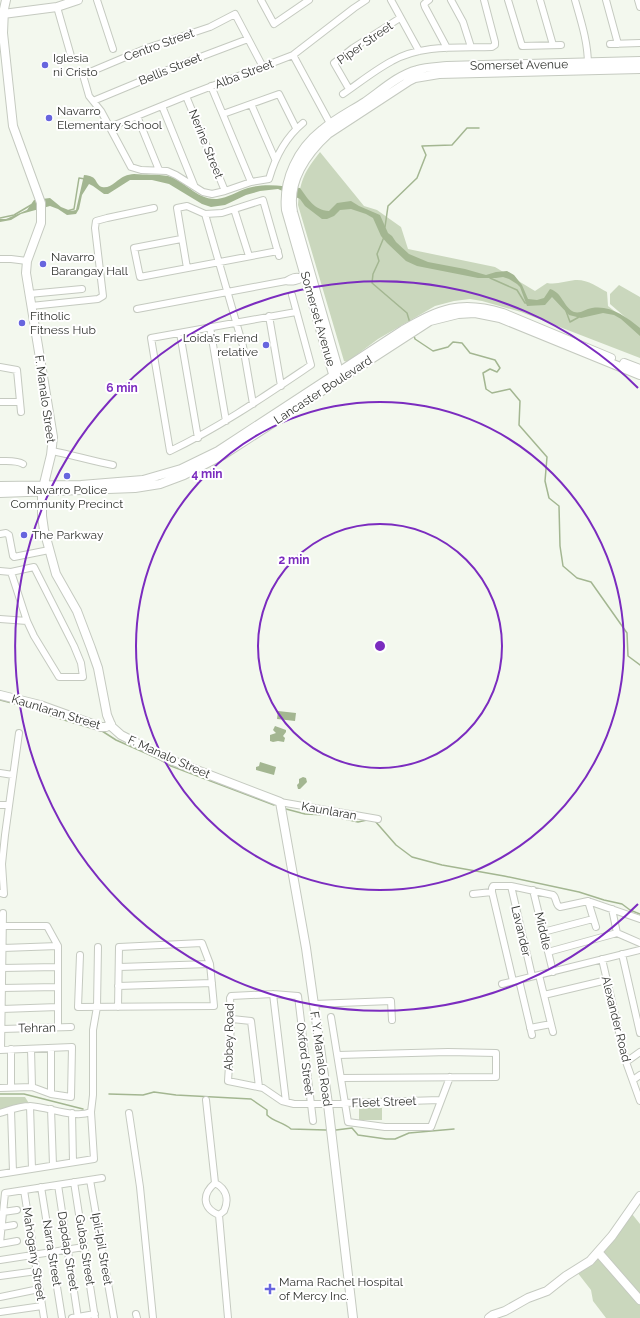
<svg xmlns="http://www.w3.org/2000/svg" width="640" height="1318" font-family="Raleway,sans-serif">
<rect width="100%" height="100%" fill="#f3f8ee"/>
<path fill="#cad7bd" d="M320 152 364 206 377 210 401 227 408 249 495 267 535 291 547 283C557 285 565 281 575 280 587 279 598 287 607 292L608 306 640 331V358L521 312 482 301 470 299 454 301 435 306 378 339 347 362 344 361 298 205C300 180 305 171 320 152Z
M619 285 640 297V330L610 304V294Z
M0 1097H25L30 1105 0 1111Z
M359 1107 382 1108V1120H359Z
M632 1214 640 1224V1318H606L593 1301 591 1290 577 1272Z"/>
<path fill="#a3b691" d="M134 174C145 175 157 174 168 176 186 181 196 200 217 199 228 198 238 191 248 188 266 183 282 186 300 188 308 199 314 210 329 211L337 203 351 201 359 206 380 215 388 233 392 236 396 242 409 254 428 262 465 269 486 275 496 272 507 271 514 275 522 285 528 299 537 300 544 298 550 289C563 293 563 307 574 312 581 314 585 309 592 308 611 305 626 317 640 328V336L621 319 614 315 603 313 581 318 569 315 552 297 545 305 527 306 520 287 517 284 509 279 503 277 496 278H478L417 266 406 261 387 243 381 236 373 218 366 214 351 209 340 210 334 216 327 219H322L305 206 300 199 278 189 260 191 246 195 225 205 211 207 202 204 169 184 152 180H130L108 194H104L93 186 89 184 82 195 79 209 76 214 67 215 58 209 50 206 21 214 11 220 0 222V219H6L27 210 34 200 50 198 61 207 71 211 76 210 84 175C99 176 94 184 102 187 111 189 117 179 125 176 127 175 131 174 134 174Z
M278 711 296 713 295 721 277 719Z
M275 726 286 730V732L283 736 285 738 284 742 278 741 273 742 270 741V735L276 733 273 730Z
M260 762 276 767 274 775 256 770V767L259 766Z
M303 777 306 778 307 782 300 789H298L297 785 299 783V779Z"/>
<g fill="none" stroke-linecap="round" stroke-linejoin="round">
<path stroke="#a3b691" stroke-width="1.5" d="M67 211 74 209 79 178 85 179
M0 218 14 215 31 205
M385 227 388 206 417 178 426 155 422 146 452 145 467 128H479
M384 237 377 254 379 261 373 274 372 283 407 313 410 323
M490 278 517 290 525 303H527
M566 311 570 322 579 317
M414 336 415 339 433 351 448 347 453 342 462 343 470 353 495 360 500 368 497 372 490 369 483 373 486 389 492 393 510 389 520 401 519 425 547 457 545 481 549 498 559 506 560 546 563 566 577 578 591 582 627 633 628 656 640 665
M0 700 43 711 51 716 94 729
M102 731 116 740 159 759 171 766 274 805
M286 809 305 814 327 815 358 822 367 820
M375 821 396 845 412 857 442 865 504 876 579 892 604 900 622 904 630 910 640 914
M0 1094H24L83 1109
M109 1094 143 1095 154 1092 176 1095 251 1099 267 1110V1115C274 1122 283 1122 291 1129L326 1130
M336 1130 352 1128 358 1135 386 1139H395L409 1133 454 1129"/>
<defs>
<path id="street" d="M97 0 113 49
M261 0 274 24 309 0
M391 0 419 51
M429 0 424 4 425 7 447 48
M451 0 463 22 471 47
M508 0 522 46 561 45
M540 0 553 45
M575 0C581 21 588 42 588 65
M606 0 618 44
M638 0 640 7
M57 7 71 56
M610 44 640 43
M293 55 332 127
M263 67 235 14 210 27 147 48 83 75 89 96 101 111 131 167 141 170 167 171 176 175 203 192 212 194 225 191 251 182 269 179C275 158 286 137 303 123
M211 86 251 182
M349 89 334 63 353 48 400 18
M343 94C359 83 375 70 392 61 422 44 459 48 492 47L495 45V42L484 0
M186 96 225 191
M93 101 187 62 248 39
M251 104 275 159
M162 106 194 185
M223 114 279 94 296 128
M137 116 159 170
M110 127 186 96 293 55 354 8 366 0
M234 209 249 256
M205 214 243 346 253 404
M181 239 134 248 140 277 278 251
M0 259H11L27 261
M187 268 177 208 187 206 205 214 222 213 263 200 279 256
M286 281C291 278 296 275 302 278
M29 294 82 289
M292 295 311 365C265 396 220 427 170 451L151 338 296 312
M31 306 98 299 103 296 95 228 96 221 107 218 154 208
M137 309 286 281C295 283 300 279 308 276
M269 316 281 386
M210 327 226 421
M180 333 198 438
M0 367 17 370 21 412
M0 402H20
M52 451C73 455 92 461 113 465
M0 461C8 461 17 460 23 464
M0 534 6 533 9 535 13 556 14 557 49 550
M0 571 11 572 34 567 74 646 81 663 83 677H59L34 636 27 621 11 572
M0 619 27 621
M0 773 13 775
M280 802 378 819
M0 805H9
M511 886 532 976
M533 890 553 972
M0 893 4 894 2 864 5 835 19 733
M473 894 492 892
M588 901 596 927
M612 909 617 933
M3 926H47L58 946V1027
M543 932 593 919
M3 948 58 946
M548 952 617 933 640 943
M622 954 640 1033
M80 955 78 1007 214 1006 210 964 202 943 119 947 118 1007
M602 959 626 1062 640 1101
M119 967 210 964
M2 968 58 967
M539 975 553 1032
M519 980 532 1035
M513 981 492 892V888L493 886H511L553 895C557 898 555 905 560 907L588 901 640 919
M502 984 640 950
M118 986 212 983
M2 988 58 987
M273 994 286 1102
M544 995 607 980
M314 1004 391 1001 392 1020
M2 1009 58 1007
M331 1017 348 1122 385 1127H431L450 1077
M232 1019 251 1021 259 1087
M530 1028 551 1024
M2 1029 71 1027
M31 1049 32 1087
M0 1050 72 1047 71 1097 51 1094 32 1087 0 1088
M1 1050 3 913
M338 1055 448 1052 496 1053V1077L341 1078
M626 1062 640 1052
M633 1080 640 1075
M11 1087V1049
M51 1094V1048
M206 1100 215 1183
M30 1106 32 1169
M51 1109 53 1165
M11 1110 13 1172
M0 1113C10 1110 19 1106 30 1106 49 1107 74 1119 91 1112L93 1095V1030L97 1007 98 947
M72 1113 73 1162
M129 1113 140 1187 153 1318
M313 1121 311 1104 298 996 273 994 231 996 230 998C232 1026 230 1053 228 1081L263 1088 282 1101 294 1104H311L440 1100
M0 1174 94 1159 91 1112
M90 1180 114 1318
M74 1182 95 1318
M215 1183C202 1194 202 1208 219 1215
M215 1183C227 1189 229 1200 224 1211L219 1215
M58 1185 78 1318
M41 1187 62 1318
M24 1190 44 1318
M3 1212 17 1210
M219 1215 228 1318
M2 1227 14 1225
M0 1243 5 1193 102 1178
M0 1244 17 1241
M0 1260 84 1247
M0 1276 37 1271
M0 1297 39 1289
M0 1312 42 1306
M136 1314 137 1318
M72 1318 95 1314"/>
<path id="secondary" d="M6 0 4 9 3 33 13 126 41 203V223L27 261 26 273 53 437 51 455 42 492V516L44 530 56 574 77 611 91 648 98 668 107 715 112 727 121 735 168 759 280 802 306 948 328 1104 353 1318
M3 14 57 7 78 0
M624 363 640 369
M338 376 339 372 293 212C287 182 306 154 328 134L409 81 415 78 439 74 640 69
M335 381 286 210C283 179 298 149 322 130 335 119 351 111 365 102 381 91 398 75 417 70 426 67 437 67 447 66L640 61
M0 486 81 485 143 480 181 469 218 451 403 330C440 309 460 300 503 313L611 358
M0 493 135 488 160 484 184 475 223 455 430 321 458 314 475 313 500 318 640 375
M0 695 40 705 101 727H106L111 724
M598 1252 640 1300
M489 1318 493 1315 505 1311 528 1298 547 1291 566 1276 590 1261 612 1236 640 1196"/>
</defs>
<use href="#street" stroke="#c5cac0" stroke-width="8"/>
<use href="#secondary" stroke="#c5cac0" stroke-width="10"/>
<use href="#street" stroke="#fff" stroke-width="6"/>
<use href="#secondary" stroke="#fff" stroke-width="8"/>
</g>
<g fill="none" stroke="#7b2cbf" stroke-width="2">
<circle cx="380" cy="646" r="122"/>
<circle cx="380" cy="646" r="244"/>
<path d="M638 904A365 365 0 1 1 638 388"/>
</g>
<g fill="#6765de" stroke="#fff" stroke-width="1.5">
<circle cx="45" cy="65" r="4"/>
<circle cx="49" cy="118" r="4"/>
<circle cx="43" cy="264" r="4"/>
<circle cx="22" cy="323" r="4"/>
<circle cx="266" cy="345" r="4"/>
<circle cx="67" cy="476" r="4"/>
<circle cx="24" cy="535" r="4"/>
<path d="M268 1283h4v4h4v4h-4v4h-4v-4h-4v-4h4z"/>
</g>
<g text-anchor="middle" dominant-baseline="central" stroke-width="4" stroke-linejoin="round" paint-order="stroke">
<g font-size="12" fill="#333531" stroke="#fff">
<text transform="translate(365 43) rotate(-35)">Piper Street</text>
<text transform="translate(159 45) rotate(-20)">Centro Street</text>
<text transform="translate(519 65) rotate(-1)">Somerset Avenue</text>
<text transform="translate(170 69) rotate(-22)">Bellis Street</text>
<text transform="translate(244 74) rotate(-21)">Alba Street</text>
<text transform="translate(206 144) rotate(68)">Nerine Street</text>
<text transform="translate(318 319) rotate(74)">Somerset Avenue</text>
<text transform="translate(323 390) rotate(-33)">Lancaster Boulevard</text>
<text transform="translate(45 399) rotate(82)">F. Manalo Street</text>
<text transform="translate(56 712) rotate(17)">Kaunlaran Street</text>
<text transform="translate(169 757) rotate(24)">F. Manalo Street</text>
<text transform="translate(329 811) rotate(10)">Kaunlaran</text>
<text transform="translate(521 931) rotate(77)">Lavander</text>
<text transform="translate(543 931) rotate(77)">Middle</text>
<text transform="translate(616 1019) rotate(76)">Alexander Road</text>
<text transform="translate(37 1028) rotate(-1)">Tehran</text>
<text transform="translate(229 1037) rotate(-89)">Abbey Road</text>
<text transform="translate(305 1059) rotate(83)">Oxford Street</text>
<text transform="translate(321 1059) rotate(82)">F. Y. Manalo Road</text>
<text transform="translate(384 1102) rotate(-2)">Fleet Street</text>
<text transform="translate(102 1249) rotate(80)">Ipil-Ipil Street</text>
<text transform="translate(85 1250) rotate(81)">Gubas Street</text>
<text transform="translate(68 1251) rotate(81)">Dapdap Street</text>
<text transform="translate(52 1253) rotate(81)">Narra Street</text>
<text transform="translate(34 1254) rotate(81)">Mahogany Street</text>
</g>
<g font-size="12" fill="#333531" stroke="#fff" text-anchor="start">
<text x="53" y="58">Iglesia<tspan x="53" dy="14">ni Cristo</tspan></text>
<text x="57" y="111">Navarro<tspan x="57" dy="14">Elementary School</tspan></text>
<text x="51" y="257">Navarro<tspan x="51" dy="14">Barangay Hall</tspan></text>
<text x="30" y="316">Fitholic<tspan x="30" dy="14">Fitness Hub</tspan></text>
<text x="258" y="338" text-anchor="end">Loida’s Friend<tspan x="258" dy="14">relative</tspan></text>
<text x="67" y="490" text-anchor="middle">Navarro Police<tspan x="67" dy="14">Community Precinct</tspan></text>
<text x="32" y="535">The Parkway</text>
<text x="279" y="1282">Mama Rachel Hospital<tspan x="279" dy="14">of Mercy Inc.</tspan></text>
</g>
</g>
<circle cx="380" cy="646" r="6" fill="#7b2cbf" stroke="#fff" stroke-width="2"/>
<g font-size="12" text-anchor="middle" font-weight="bold" fill="#7b2cbf" stroke="#fff" stroke-width="4" stroke-linejoin="round" paint-order="stroke">
<text x="122" y="392">6 min</text>
<text x="207" y="478">4 min</text>
<text x="294" y="564">2 min</text>
</g>
</svg>
